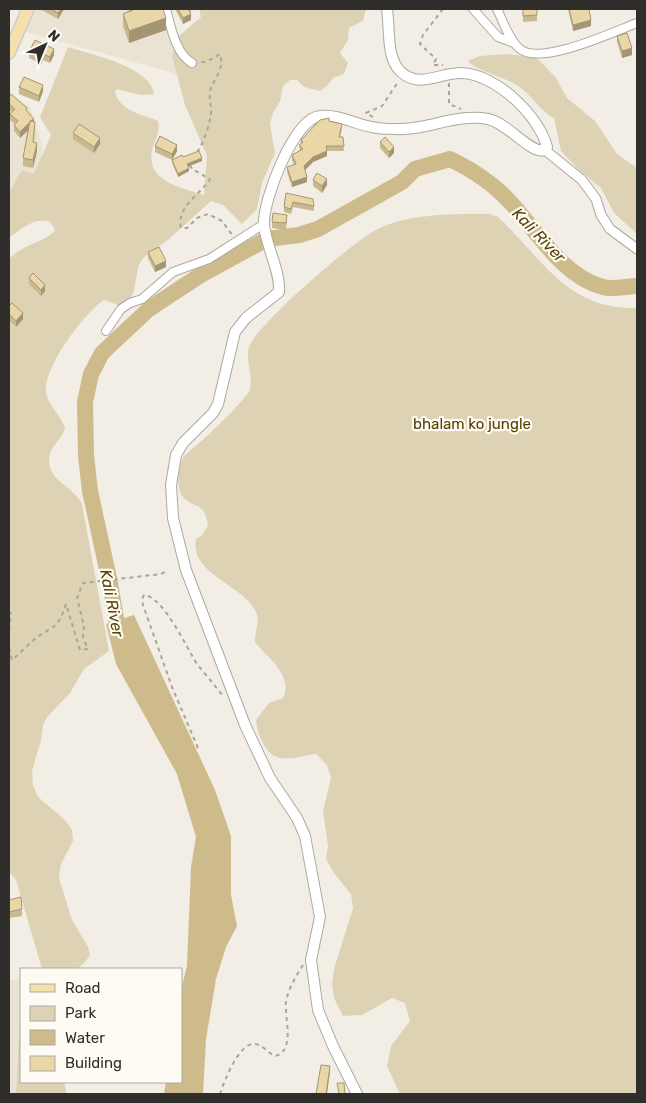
<svg xmlns="http://www.w3.org/2000/svg" width="646" height="1103" font-family="Rubik,sans-serif">
<rect width="100%" height="100%" fill="#f2eee5"/>
<path fill="#eae3d4" d="M33 9H163L184 76 23 31Z
M9 94 30 107 43 147 41 161 9 223Z
M21 979 16 1094H9V980Z"/>
<path fill="#ded2b5" d="M199 9H366L363 21 349 28 348 40 340 53 348 63 344 74 333 78 327 86 320 91 304 87 297 80H290L283 86 280 101 273 113 270 124 275 153 262 183 257 209 242 224 223 205 211 201 169 239 143 258 138 267 134 291 129 301 118 305 104 300C84 313 45 366 46 390 46 403 61 415 65 428 62 439 52 445 50 454 44 481 73 484 82 504L109 651 84 669 70 693 48 716 43 725 41 740 32 771 33 785 38 797 65 820 72 830 73 841 61 864 59 878 72 920 88 947 90 955 86 961 77 969H42L16 880 9 872V259C21 245 50 240 55 230L50 222C35 216 20 230 9 238V193L22 170 34 174 51 135 40 117 68 47C89 54 152 67 154 94L140 95 117 89 115 92C120 111 141 114 158 121 161 131 154 141 152 151 146 182 183 188 204 195L207 156 185 105 172 56 179 36 201 17Z
M506 54 535 57 541 62 556 78 567 98 595 121 617 154 637 168V234L614 213 601 188 579 170 561 151 554 118C538 110 531 92 513 83 503 77 473 69 468 61L480 56Z
M460 214H490L498 217C544 260 567 310 637 308V1094H400L387 1066 391 1046 410 1021 405 1003 392 998 362 1015 343 1016 334 998 332 984 334 969 353 908 351 894 334 873 326 859 328 846 323 811 331 778 327 765 316 754C306 755 291 760 281 758 265 756 257 733 256 720L269 703 283 698C294 675 267 658 255 642 254 632 261 622 256 612 244 585 189 574 196 539L202 535 208 526C204 500 196 510 184 498 175 489 178 466 184 456 195 448 247 400 250 389 253 375 245 359 249 347 256 325 352 243 374 231 399 217 432 215 460 214Z
M21 993V1082H64L67 1094H16Z"/>
<path fill="#cebb8c" d="M134 615 215 790 231 836V895L237 926 226 947 216 979 206 1039 203 1094H164L166 1082H181V990L187 966 191 867 196 837 177 774 116 664 106 624Z"/>
<g fill="none" stroke-linecap="round" stroke-linejoin="round">
<path stroke="#cebb8c" stroke-width="16" d="M120 642 110 583 90 491 86 456 85 402 91 374 102 353 149 309 199 276 267 239 299 235 318 229 402 182 415 169 450 159C473 170 494 184 511 203 538 232 562 276 603 287 613 290 627 286 637 286"/>
<defs>
<path id="minor" d="M166 9C171 27 175 53 192 63
M473 9 498 37 514 43
M497 9C503 21 509 40 520 49 541 66 613 32 637 23
M106 331 121 309 130 303 142 299 173 272 209 259 264 224"/>
<path id="tertiary" d="M545 150 582 180 596 199 601 215 610 229 637 249"/>
<path id="secondary" d="M357 1094 333 1046 318 1010 311 960 320 917 305 836 297 818 270 778 245 725 186 570 173 518 171 485 176 455 183 443 213 413 218 404 235 332 246 318 279 292C281 273 266 246 264 225 262 202 294 118 320 116 338 114 355 124 372 127 379 129 387 129 395 129 426 131 455 113 488 119 508 123 531 155 545 150L547 147C539 115 495 74 462 73 440 72 420 90 400 71 386 57 390 27 387 9"/>
<path id="primary" d="M9 53 28 9"/>
</defs>
<use href="#minor" stroke="#aca9a0" stroke-width="10"/>
<use href="#tertiary" stroke="#aca9a0" stroke-width="11"/>
<use href="#secondary" stroke="#aca9a0" stroke-width="12"/>
<use href="#primary" stroke="#cdcdcc" stroke-width="14"/>
<path stroke="#a8a59e" stroke-width="2" stroke-dasharray="4 4" stroke-linecap="butt" d="M443 9 423 35 420 44 436 59 433 65H443
M449 83V104L461 109
M373 117 366 113 382 106 398 82
M197 152C202 147 212 119 211 111 211 104 209 99 210 91 214 78 225 69 220 54L206 62H200
M190 165 192 169 210 179C200 195 176 207 181 228H187L197 218 208 214 222 221 233 236
M9 611 11 614 9 632
M9 648 12 660C20 653 28 645 36 638 54 625 58 629 66 604L80 650 88 649 83 638 84 626 77 598 83 583 161 574 168 570
M198 748 172 687 143 605 142 599 144 595C164 597 187 649 197 664 206 675 215 686 224 697
M220 1094C224 1082 239 1042 255 1044 263 1045 268 1053 275 1056 296 1051 284 1017 286 1001 289 988 296 976 303 965"/>
<use href="#minor" stroke="#fff" stroke-width="8"/>
<use href="#tertiary" stroke="#fff" stroke-width="9"/>
<use href="#secondary" stroke="#fff" stroke-width="10"/>
<use href="#primary" stroke="#f4e0ad" stroke-width="11"/>
</g>
<path fill="#c9b990" d="M40 9H64L58 19Z
M128 9H163L166 30 129 43 123 26V14L129 11Z
M175 9H191V12L190 13 191 20 183 24Z
M523 9H537V21L523 22Z
M568 9H589L591 26 573 31Z
M617 36 632 55 622 58 617 42Z
M29 52 54 55 50 63 43 60 41 64 29 58Z
M19 87 43 91 39 102 19 94Z
M9 97 27 111 34 122 35 129 34 143 37 151 33 168 23 166V158L28 130 20 138 14 131V125L15 124 10 120V114L12 112 9 110Z
M329 121 342 129 340 137H343L344 151H327V156L313 162 305 170 307 182 292 187 287 172V167L294 165 292 160V155L300 151 299 145 301 143V140Z
M73 133 100 144 94 153 73 139Z
M380 142 394 153 389 158 380 148Z
M155 146 177 151 172 160 183 157 202 161 188 166 189 171 178 177 172 163V160L155 152Z
M313 180 327 185 322 193 313 186Z
M286 193 314 206V211L293 207 291 214 284 212V207Z
M287 221 286 230 272 228V222Z
M148 252 166 267 155 272 148 258Z
M29 278 45 291 41 296 29 284Z
M9 306 23 319 16 327 9 320Z
M9 900 22 909V916L9 918Z"/>
<path fill="#a49675" d="M61 9H64L58 19V13Z
M191 14V20L183 24V18Z
M166 18V30L129 43V31Z
M591 20V26L573 31V25Z
M632 48V55L622 58V51Z
M54 49V55L50 63V57Z
M43 54V60L41 64V58Z
M43 85V91L39 102V96Z
M34 119V125L20 138V132Z
M100 138V144L94 153V147Z
M37 143V151L33 168V160Z
M177 145V151L172 160V154Z
M394 147V153L389 158V152Z
M327 151V156L313 162 304 171V166L313 157Z
M202 158V161L187 167V164Z
M189 168V171L178 177V174Z
M307 177V182L292 187V182Z
M327 179V185L322 193V186Z
M166 261V267L155 272V266Z
M45 285V291L41 296V290Z
M23 313V319L16 327V321Z
M330 1066V1072L327 1094H326Z"/>
<path fill="#ead7a7" stroke="#a49675" d="M51 9H61L58 13Z
M133 9H163L166 18 129 31 123 14 133 10Z
M178 9H188L191 14 183 18Z
M523 9H537V15L523 16Z
M569 9H589L591 20 573 25Z
M627 33 632 48 622 51 617 36Z
M35 40 54 49 50 57 43 54 41 58 29 52Z
M24 77 43 85 39 96 19 87Z
M11 94 27 108 26 110 34 119 30 121V122L20 132 14 125 18 121 10 114 15 109 9 104V97Z
M329 118V121L342 124 339 137H343L344 146H326L327 151 313 157 304 166 307 177 292 182 287 167 296 164 292 155 303 149 299 145 303 142 301 140 320 120Z
M30 121 35 122 33 142 37 143 33 160 23 158Z
M79 124 100 138 94 147 73 133Z
M160 136 177 145 172 154 155 146Z
M385 137 394 147 389 152 380 142Z
M199 151 202 158 187 164 189 168 178 174 172 160 182 155 183 157Z
M317 173 327 179 322 186 313 180Z
M286 193 313 199 314 206 293 202 291 209 284 207Z
M273 213 287 215 286 223 272 222Z
M159 247 166 261 155 266 148 252Z
M33 273 45 285 41 290 29 278Z
M12 303 23 313 16 321 9 314V306Z
M21 897 22 909 9 912V900Z
M321 1065 330 1066 326 1094H316Z
M337 1083H344L345 1094H339Z"/>
<g text-anchor="middle" dominant-baseline="central" stroke-width="4.5" stroke-linejoin="round" paint-order="stroke">
<g font-size="15" fill="#544002" stroke="#fefbf4">
<text x="472" y="424">bhalam ko jungle</text>
</g>
<g font-size="16" font-style="italic" fill="#584409" stroke="#fefbf4">
<text transform="translate(539 235) rotate(46)">Kali River</text>
<text transform="translate(112 603) rotate(79)">Kali River</text>
</g>
</g>
<rect width="646" height="1103" fill="none" stroke="#302e2b" stroke-width="20"/>
<rect x="20" y="968" width="162" height="115" fill="#fefbf4" stroke="#aca9a4"/>
<rect x="30" y="984" width="25" height="8" fill="#f4e0ad" stroke="#aca9a4"/>
<text x="65" y="993" font-size="15" fill="#302e2b">Road</text>
<rect x="30" y="1006" width="25" height="15" fill="#ded2b5" stroke="#aca9a4"/>
<text x="65" y="1018" font-size="15" fill="#302e2b">Park</text>
<rect x="30" y="1030" width="25" height="15" fill="#cebb8c" stroke="#aca9a4"/>
<text x="65" y="1043" font-size="15" fill="#302e2b">Water</text>
<rect x="30" y="1056" width="25" height="15" fill="#ead7a7" stroke="#aca9a4"/>
<text x="65" y="1068" font-size="15" fill="#302e2b">Building</text>
<g transform="translate(45 45) rotate(44)" stroke="#fefbf4" stroke-width="4" paint-order="stroke">
<path d="M0-4L9 19L0 12L-9 19Z" fill="#302e2b"/>
<text y="-8" font-size="14" font-weight="bold" text-anchor="middle" fill="#302e2b">N</text>
</g>
</svg>
